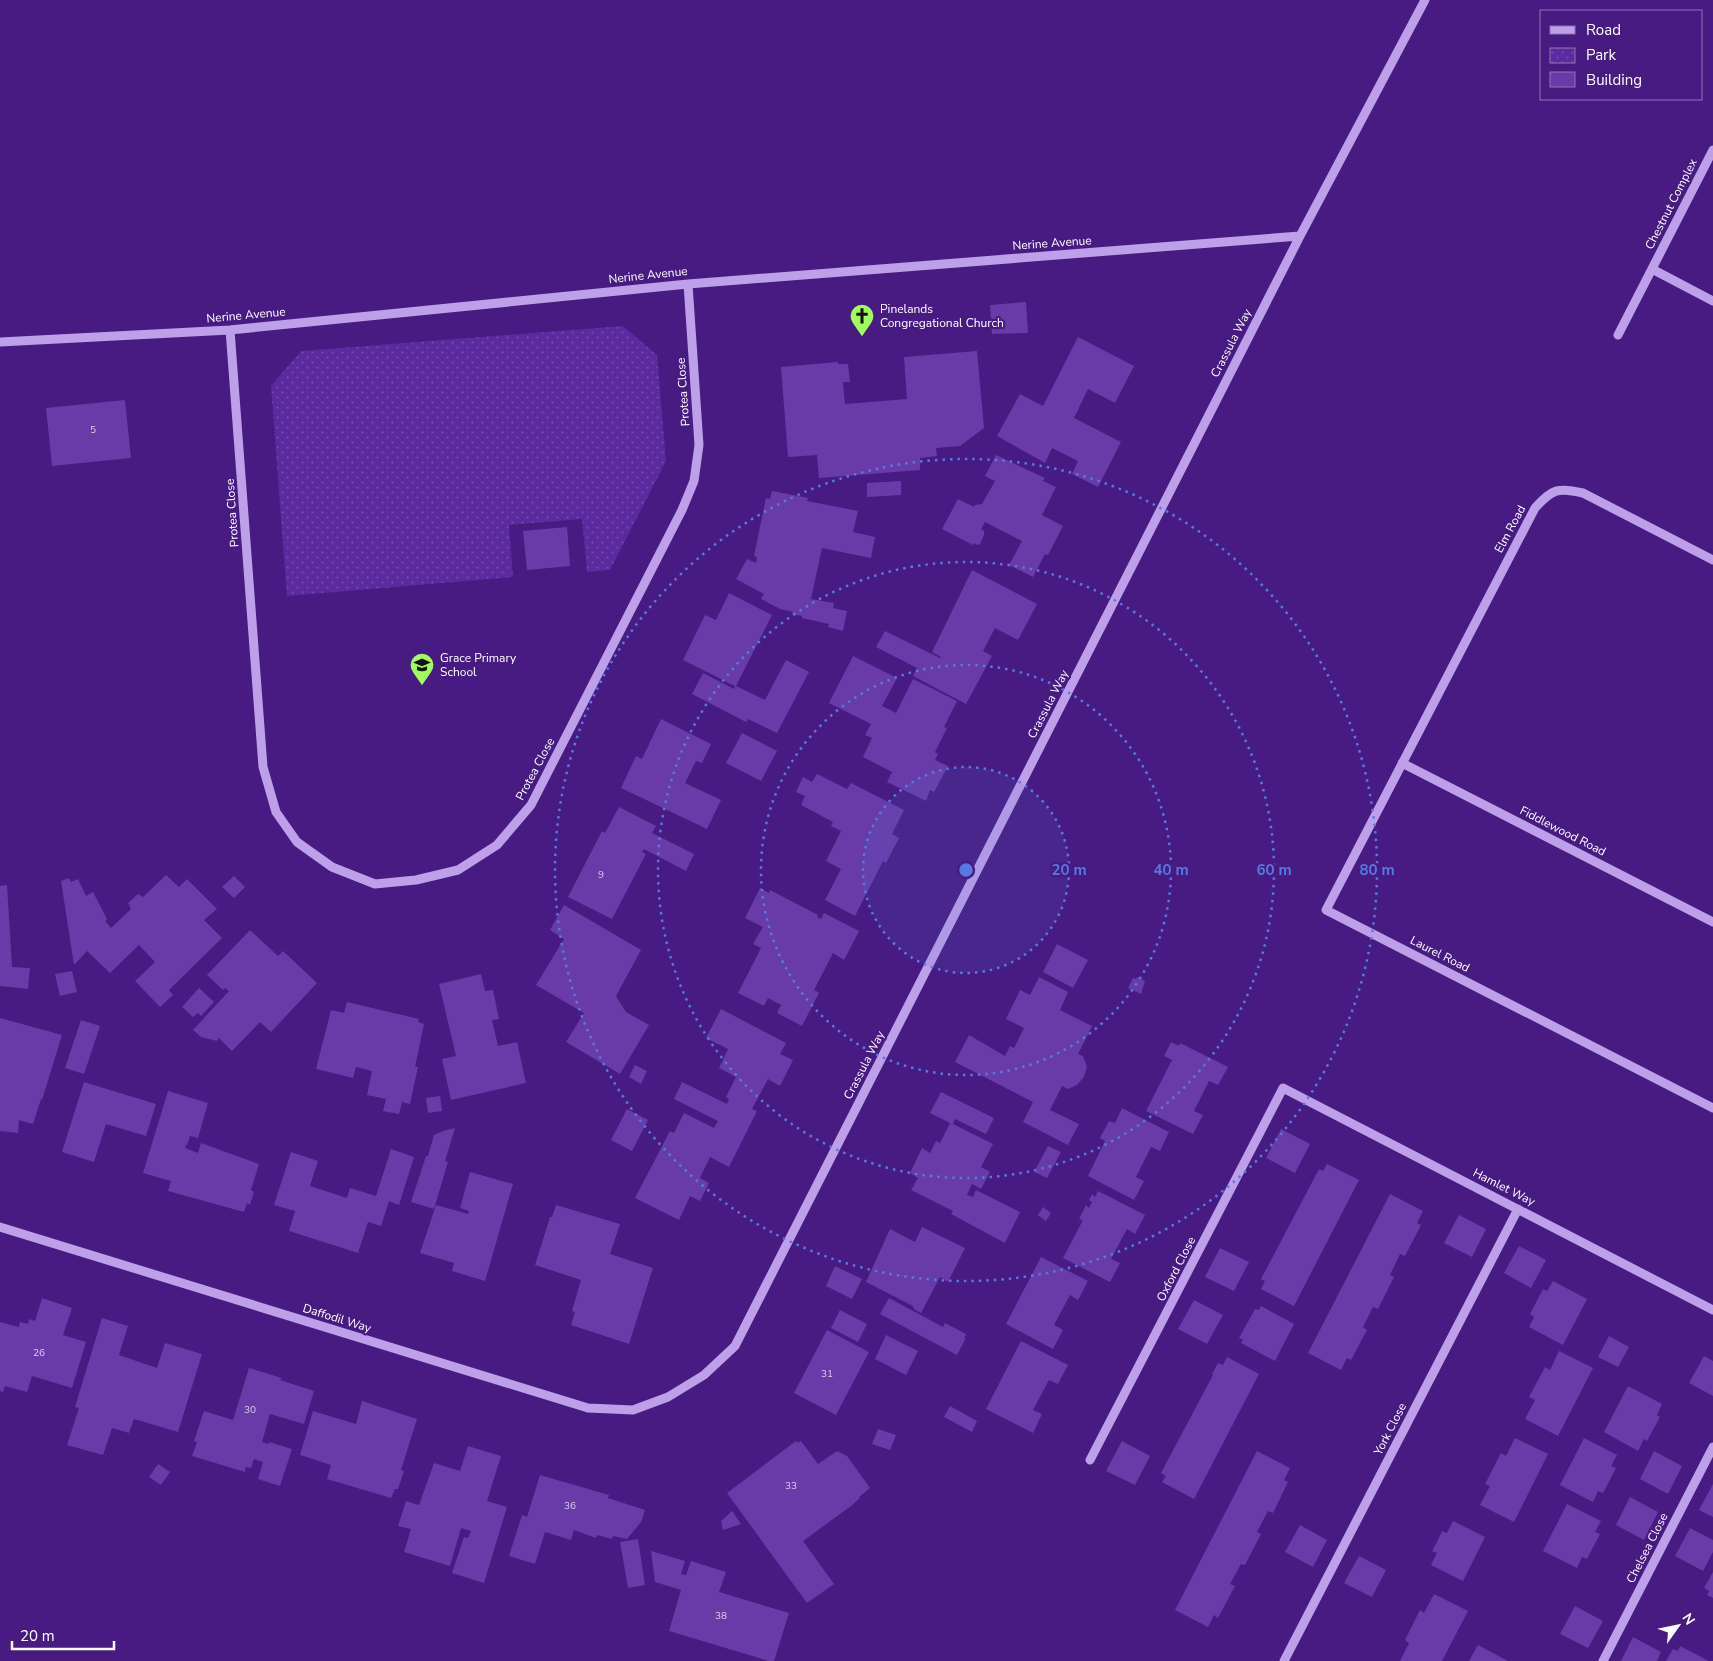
<svg xmlns="http://www.w3.org/2000/svg" width="1713" height="1661" font-family="'Nunito Sans',sans-serif">
<defs>
<pattern id="park-dots" width="8" height="8" patternUnits="userSpaceOnUse" patternTransform="scale(1.25)"><rect width="8" height="8" fill="#5b2a9e"/><path d="M2 2h.1M6 6h.1" fill="none" stroke="#744aad" stroke-width="1.8" stroke-linecap="round"/></pattern>
</defs>
<rect width="100%" height="100%" fill="#471b81"/>
<path fill="url(#park-dots)" d="M623 326 657 355 666 461 610 570 587 572 582 519 509 525 513 577 287 596 271 386 301 351Z"/>
<path fill="#693ba8" d="M1026 302 1028 333 992 334 990 305Z
M1078 337 1134 366 1115 403 1088 389 1074 418 1121 442 1098 487 1072 474 1078 461 1052 448 1045 463 997 436 1020 394 1043 406Z
M977 351 984 428 960 446 936 448 937 456 920 458V470L819 478 817 455 788 457 781 367 838 362V364H848L850 382H843L845 404 907 399 904 357Z
M125 400 131 458 52 466 46 408Z
M996 455 1045 478 1043 481 1056 487 1042 515 1063 526 1048 555 1045 554 1033 577 1009 565 1022 541 985 522 981 529 984 531V535L980 544 977 545 974 543 973 545 942 529 958 499 974 507 975 505 982 504 995 481 985 476Z
M901 481V495L867 497V483Z
M772 491 808 498 807 501 858 511 853 532 875 537 871 558 822 548 811 599 834 603 833 608 847 611 843 631 828 627 829 624 802 618V616L792 614 793 612 780 609 761 599 764 594 736 579 747 559 756 563 757 557 754 556 766 498 770 499Z
M567 527 570 566 527 570 523 531Z
M972 570 1037 604 1018 640 995 628 983 651 992 656 966 704 913 676 917 668 876 647 885 631 940 658 941 657 932 652Z
M729 593 772 615 736 686 765 700 786 660 809 672 777 733 748 719 746 722 692 694 703 673 734 689 735 686 683 660 705 615 716 620Z
M853 656 897 678 882 706 896 713 913 679 957 701 944 727 947 728 935 752 938 754 935 760 948 766 934 792 930 790 926 801 887 782 892 772 863 757 872 738 865 735 871 724 829 703Z
M661 719 711 744 702 763 696 761 685 783 721 800 707 829 621 788 636 756 642 759Z
M742 733 777 751 761 781 726 763Z
M817 774 847 789 851 783 904 810 892 834 899 838 886 863 883 861 855 916 825 900 841 869 826 861 841 831 831 826 833 822 801 805 805 796 796 792 803 777 812 782Z
M619 807 656 826 652 833 694 854 686 871 644 849 642 852 646 854 612 919 568 897 602 831 605 833Z
M166 875 179 887 187 879 217 909 204 920 222 938 169 990 173 995 160 1007 135 981 155 962 139 945 110 973 87 951 74 965 61 881 69 878 71 882 78 879 86 896 93 892 107 919 105 921 111 928 131 909 128 903 138 894 143 897Z
M234 876 245 887 234 898 222 887Z
M7 885 12 967 30 968 28 989 0 986V886Z
M760 888 769 893 770 890 818 915 817 917 821 919 824 913 859 931 844 960 833 953 814 990 819 993 802 1026 777 1013 781 1005 768 998 764 1006 738 993 761 948 753 944 763 927 745 918Z
M564 905 641 950 616 996 626 1012 649 1025 620 1074 566 1042 584 1013 536 985 564 939 550 930Z
M250 930 278 956 283 951 317 983 271 1032 260 1022 232 1051 219 1038 217 1041 201 1037 193 1030 229 991 225 988 223 990 207 975Z
M1057 944 1088 960 1073 988 1043 972Z
M72 971 77 992 60 996 55 974Z
M481 974 485 991 493 990 499 1019 492 1020 498 1046 517 1042 526 1083 451 1100 442 1059 456 1056 439 984Z
M1039 977 1068 992 1060 1010 1092 1026 1078 1054 1083 1056 1087 1067 1084 1077 1077 1085 1068 1089 1062 1086 1050 1110 1079 1124 1068 1145 1023 1122 1033 1102 955 1062 969 1035 1005 1056 1010 1046 1014 1048 1024 1028 1006 1019 1020 990 1030 995Z
M1137 977 1145 981 1141 994 1128 988 1133 978 1136 979Z
M199 988 214 1002 201 1016 198 1013 193 1017 182 1007Z
M347 1002 419 1019 418 1022 424 1024 415 1067H418L410 1104 402 1102 399 1114 383 1111 386 1099 367 1095 372 1071 356 1067 353 1078 316 1069 331 1010 344 1013Z
M721 1009 786 1043 780 1054 793 1060 780 1086 768 1079 752 1109 757 1111 729 1167 710 1157 700 1178 709 1183 700 1201 690 1196 679 1220 635 1198 670 1131 674 1133 684 1113 714 1128 718 1121 674 1099 682 1082 727 1104 729 1099 726 1097 736 1077 719 1068 728 1049 706 1038Z
M0 1018 62 1035 42 1100 41 1099 33 1124 19 1120 18 1133 0 1131Z
M81 1020 100 1026 84 1074 65 1068Z
M1171 1042 1179 1046 1180 1043 1228 1067 1218 1085 1209 1081 1194 1111 1203 1115 1193 1134 1146 1111 1172 1060 1164 1056Z
M635 1065 647 1071 641 1084 629 1077Z
M84 1082 156 1104 146 1136 106 1124 94 1162 62 1152Z
M168 1091 208 1103 198 1138 190 1136 187 1145H186L185 1148 198 1153 201 1143 259 1164 251 1190 254 1192 250 1205 247 1203 244 1212 168 1191 171 1181 143 1173Z
M941 1092 994 1118 986 1134 955 1119 953 1124 993 1144 981 1167 990 1172 981 1189 972 1184 967 1195 973 1197 976 1190 1020 1212 1005 1243 951 1214 953 1211 911 1190 918 1178 910 1173 922 1148 930 1153 936 1141 940 1143 950 1123 930 1113Z
M440 1096 442 1111 428 1113 426 1098Z
M1122 1108 1169 1132 1160 1151 1151 1147 1136 1177 1144 1181 1134 1200 1088 1176 1105 1141 1100 1138 1109 1121 1115 1123Z
M627 1109 648 1120 632 1151 611 1140Z
M455 1128 445 1161 448 1162 434 1209 411 1202 426 1156H428L434 1135 443 1131Z
M1281 1129 1310 1144 1295 1173 1266 1158Z
M1048 1146 1061 1152 1047 1178 1034 1172Z
M391 1149 414 1157 399 1205 389 1201 381 1226 368 1222 358 1253 289 1231 295 1211 274 1205 291 1152 318 1161 310 1186 347 1198 350 1188 376 1196Z
M1327 1164 1359 1180 1294 1306 1261 1289 1265 1281 1261 1279 1319 1169 1323 1171Z
M470 1172 513 1184 485 1281 452 1271 454 1263 420 1253 436 1205 468 1214 469 1211 460 1208Z
M1098 1191 1145 1215 1135 1234 1127 1229 1111 1259 1120 1263 1110 1282 1063 1258 1083 1220 1079 1219 1086 1205 1089 1208 1092 1202 1089 1200 1092 1194 1095 1197Z
M1390 1194 1423 1211 1417 1223 1421 1225 1405 1256 1400 1254 1390 1275 1394 1277 1378 1309 1373 1307 1363 1327 1367 1330 1351 1360 1347 1358 1341 1370 1308 1353Z
M556 1205 620 1224 610 1254 653 1268 629 1344 571 1325 575 1312 572 1311 581 1280 535 1265 550 1217H552Z
M1043 1207 1051 1213 1046 1221 1038 1215Z
M1459 1215 1486 1229 1472 1257 1444 1243Z
M922 1227 965 1248 948 1282 940 1277 921 1313 914 1309 913 1306 866 1282 890 1229 915 1242Z
M1519 1246 1546 1260 1531 1288 1504 1273Z
M1220 1248 1249 1262 1234 1291 1205 1277Z
M1041 1257 1088 1281 1078 1300 1070 1295 1054 1325 1063 1330 1053 1349 1006 1324Z
M835 1266 862 1279 852 1299 826 1286Z
M1553 1281 1587 1299 1563 1345 1529 1327 1534 1317 1530 1314 1543 1289 1547 1291Z
M42 1298 72 1308 63 1335 86 1342 72 1388 32 1376 27 1392 5 1386 3 1392 0 1391V1322L19 1327 20 1322 28 1324 29 1319 35 1321Z
M889 1298 943 1327 945 1323 966 1334 964 1338H966L957 1355 880 1314Z
M1194 1300 1223 1315 1207 1344 1178 1329Z
M1261 1306 1294 1324 1275 1361 1241 1343 1243 1340 1239 1338 1255 1309 1259 1310Z
M840 1310 867 1324 858 1342 831 1328Z
M102 1318 128 1326 119 1355 157 1368 165 1343 202 1354 178 1432 134 1419 129 1433 112 1428 103 1455 67 1445 79 1408 75 1407Z
M827 1330 869 1352 836 1415 794 1393Z
M886 1335 918 1351 906 1375 875 1359Z
M1609 1336 1629 1347 1618 1367 1598 1357Z
M1021 1341 1068 1365 1058 1384 1049 1380 1033 1410 1042 1414 1033 1433 986 1409Z
M1559 1351 1593 1368 1558 1436 1525 1419 1535 1400 1529 1397 1545 1367 1550 1370Z
M1704 1356 1713 1361V1396L1689 1383Z
M1227 1357 1259 1374 1194 1499 1162 1482 1166 1476 1161 1473 1213 1375 1212 1374 1218 1363 1223 1365Z
M249 1368 282 1378 280 1380 314 1391 304 1424 270 1414 262 1442 269 1444V1442L292 1449 280 1486 258 1479 263 1462 254 1459 251 1468 246 1467 245 1472 192 1456 197 1442 194 1441 204 1411 233 1420Z
M1628 1386 1662 1404 1657 1415 1660 1417 1647 1441 1644 1439 1638 1451 1604 1432Z
M362 1401 417 1419 401 1470 404 1471 398 1489H395L391 1498 327 1479 331 1465 300 1455 313 1411 356 1424Z
M950 1406 977 1421 972 1432 944 1417Z
M878 1429 896 1435 890 1450 872 1444Z
M1515 1438 1548 1454 1514 1522 1480 1505 1490 1486 1485 1484 1501 1453 1506 1456Z
M1584 1438 1617 1455 1611 1466 1616 1468 1603 1493 1598 1491 1593 1502 1560 1485Z
M796 1441 798 1443 801 1441 818 1464 837 1451 847 1456 870 1488 859 1497 860 1498 851 1506 803 1541 834 1584 807 1603 727 1493Z
M1122 1441 1150 1456 1135 1485 1106 1471Z
M468 1446 501 1456 487 1501 507 1507 484 1583 452 1573 464 1537 468 1538 471 1531 461 1528 450 1566 404 1552 411 1529 398 1526 406 1501 419 1505 434 1463 460 1471Z
M1257 1451 1290 1468 1284 1480 1288 1482 1273 1513 1268 1511 1257 1532 1261 1534 1245 1565 1241 1564 1230 1584 1235 1586 1218 1618 1214 1615 1208 1627 1175 1610Z
M1654 1451 1682 1466 1668 1494 1640 1479Z
M158 1464 170 1472 161 1485 149 1477Z
M540 1475 609 1495 608 1498 645 1510 641 1522 627 1539 613 1536 612 1539 597 1535 596 1538 574 1530 571 1540 545 1532 535 1564 509 1556 522 1515 527 1517Z
M1713 1484V1517L1699 1510Z
M1630 1497 1658 1512 1644 1540 1616 1525Z
M1567 1504 1601 1521 1595 1532 1600 1534 1587 1559 1582 1557 1577 1568 1543 1551Z
M732 1511 741 1524 723 1530 721 1521Z
M1453 1521 1485 1537 1463 1581 1431 1565 1437 1553 1432 1551 1437 1542 1442 1531 1447 1533Z
M1300 1525 1327 1540 1313 1567 1285 1552Z
M1690 1528 1713 1540V1552L1703 1571 1675 1556Z
M638 1539 645 1585 628 1588 620 1542Z
M651 1551 685 1561 681 1574 686 1575 691 1561 726 1572 719 1592 789 1613 774 1661H769L669 1631 681 1590 655 1582Z
M1359 1556 1386 1570 1372 1597 1344 1583Z
M1713 1572V1598L1707 1595 1709 1591 1704 1588Z
M1434 1594 1468 1611 1442 1661H1400L1409 1643 1405 1640 1420 1610 1424 1613Z
M1575 1606 1603 1621 1588 1648 1560 1634Z
M1633 1637 1661 1652 1657 1661H1621Z
M1478 1645 1508 1661H1469Z
M1680 1646 1709 1661H1666L1673 1649 1678 1651Z"/>
<g fill="none" stroke-linecap="round" stroke-linejoin="round">
<path stroke="#be9fea" stroke-width="9" d="M1652 269 1713 301
M230 330 263 767 276 812 297 842 332 867 375 884 416 880 458 870 497 845 531 805 682 510 694 481 699 445 688 284
M1618 335 1713 150
M0 342 230 330 688 284 1300 236
M1713 560 1583 493C1558 487 1552 489 1535 508L1326 910 1713 1108
M1402 763 1713 922
M0 1227 588 1408 633 1410 668 1397 704 1375 735 1346 1300 236 1425 0
M1090 1460 1283 1088 1713 1310
M1284 1661 1518 1209
M1603 1661 1713 1447"/>
</g>
<circle cx="966" cy="870" r="103" fill="#567ae2" fill-opacity=".12"/>
<g fill="none" stroke="#567ae2" stroke-width="2.5" stroke-dasharray="2.5 5">
<circle cx="966" cy="870" r="103"/>
<circle cx="966" cy="870" r="205"/>
<circle cx="966" cy="870" r="308"/>
<circle cx="966" cy="870" r="411"/>
</g>
<defs>
<symbol id="church-pin" viewBox="-11 -11 22 30"><path d="M0 17L-7.5 6A9.5 9.5 0 1 1 7.5 6Z" fill="#9ffc5c" stroke="#471b81"/><path d="M-1.2-6h2.4v3.5h3.3v2.4h-3.3V6h-2.4V-.1h-3.3v-2.4h3.3Z" fill="#111"/></symbol>
<symbol id="school-pin" viewBox="-11 -11 22 30"><path d="M0 17L-7.5 6A9.5 9.5 0 1 1 7.5 6Z" fill="#9ffc5c" stroke="#471b81"/><path d="M0-5L7-2L0 1L-7-2ZM-4 1L0 2.5L4 1V4Q0 6-4 4Z" fill="#111"/></symbol>
</defs>
<g fill-rule="evenodd">
<use href="#church-pin" x="848" y="302" width="28" height="38"/>
<use href="#school-pin" x="408" y="651" width="28" height="38"/>
</g>
<g text-anchor="middle" dominant-baseline="central" stroke-width="4.5" stroke-linejoin="round" paint-order="stroke">
<g font-size="10" fill="#dacee9">
<text x="93" y="430">5</text>
<text x="601" y="875">9</text>
<text x="39" y="1353">26</text>
<text x="827" y="1374">31</text>
<text x="250" y="1410">30</text>
<text x="791" y="1486">33</text>
<text x="570" y="1506">36</text>
<text x="721" y="1616">38</text>
</g>
<g font-size="12" fill="#fff" stroke="#471b81">
<text transform="translate(1671 204) rotate(-63)">Chestnut Complex</text>
<text transform="translate(1052 243) rotate(-4)">Nerine Avenue</text>
<text transform="translate(648 275) rotate(-6)">Nerine Avenue</text>
<text transform="translate(246 315) rotate(-5)">Nerine Avenue</text>
<text transform="translate(1231 343) rotate(-63)">Crassula Way</text>
<text transform="translate(683 392) rotate(-94)">Protea Close</text>
<text transform="translate(232 513) rotate(-94)">Protea Close</text>
<text transform="translate(1510 529) rotate(-62)">Elm Road</text>
<text transform="translate(1048 704) rotate(-63)">Crassula Way</text>
<text transform="translate(535 769) rotate(-62)">Protea Close</text>
<text transform="translate(1563 831) rotate(27)">Fiddlewood Road</text>
<text transform="translate(1440 954) rotate(27)">Laurel Road</text>
<text transform="translate(864 1065) rotate(-63)">Crassula Way</text>
<text transform="translate(1504 1187) rotate(27)">Hamlet Way</text>
<text transform="translate(1176 1269) rotate(-63)">Oxford Close</text>
<text transform="translate(337 1318) rotate(17)">Daffodil Way</text>
<text transform="translate(1390 1429) rotate(-63)">York Close</text>
<text transform="translate(1647 1548) rotate(-63)">Chelsea Close</text>
</g>
<g font-size="12" fill="#fff" stroke="#471b81" text-anchor="start">
<text x="880" y="309">Pinelands<tspan x="880" dy="14">Congregational Church</tspan></text>
<text x="440" y="658">Grace Primary<tspan x="440" dy="14">School</tspan></text>
</g>
</g>
<circle cx="966" cy="870" r="8" fill="#567ae2" stroke="#471b81" stroke-width="2.5"/>
<g font-size="15" text-anchor="middle" font-weight="bold" fill="#567ae2" stroke="#471b81" stroke-width="4.5" stroke-linejoin="round" paint-order="stroke">
<text x="1069" y="875">20 m</text>
<text x="1171" y="875">40 m</text>
<text x="1274" y="875">60 m</text>
<text x="1377" y="875">80 m</text>
</g>
<rect x="1540" y="10" width="162" height="90" fill="#471b81" stroke="#9176b3"/>
<rect x="1550" y="26" width="25" height="8" fill="#be9fea" stroke="#9176b3"/>
<text x="1586" y="35" font-size="15" fill="#ffffff">Road</text>
<rect x="1550" y="48" width="25" height="15" fill="url(#park-dots)" stroke="#9176b3"/>
<text x="1586" y="60" font-size="15" fill="#ffffff">Park</text>
<rect x="1550" y="72" width="25" height="15" fill="#693ba8" stroke="#9176b3"/>
<text x="1586" y="85" font-size="15" fill="#ffffff">Building</text>
<g transform="translate(1678 1626) rotate(57)" stroke="#471b81" stroke-width="4" paint-order="stroke">
<path d="M0-4L9 19L0 12L-9 19Z" fill="#ffffff"/>
<text y="-8" font-size="14" font-weight="bold" text-anchor="middle" fill="#ffffff">N</text>
</g>
<path d="M12 1641v8h102v-8" fill="none" stroke="#ffffff" stroke-width="2.5"/>
<text x="20" y="1641" font-size="15" fill="#ffffff" stroke="#471b81" stroke-width="4" paint-order="stroke">20 m</text>
</svg>
